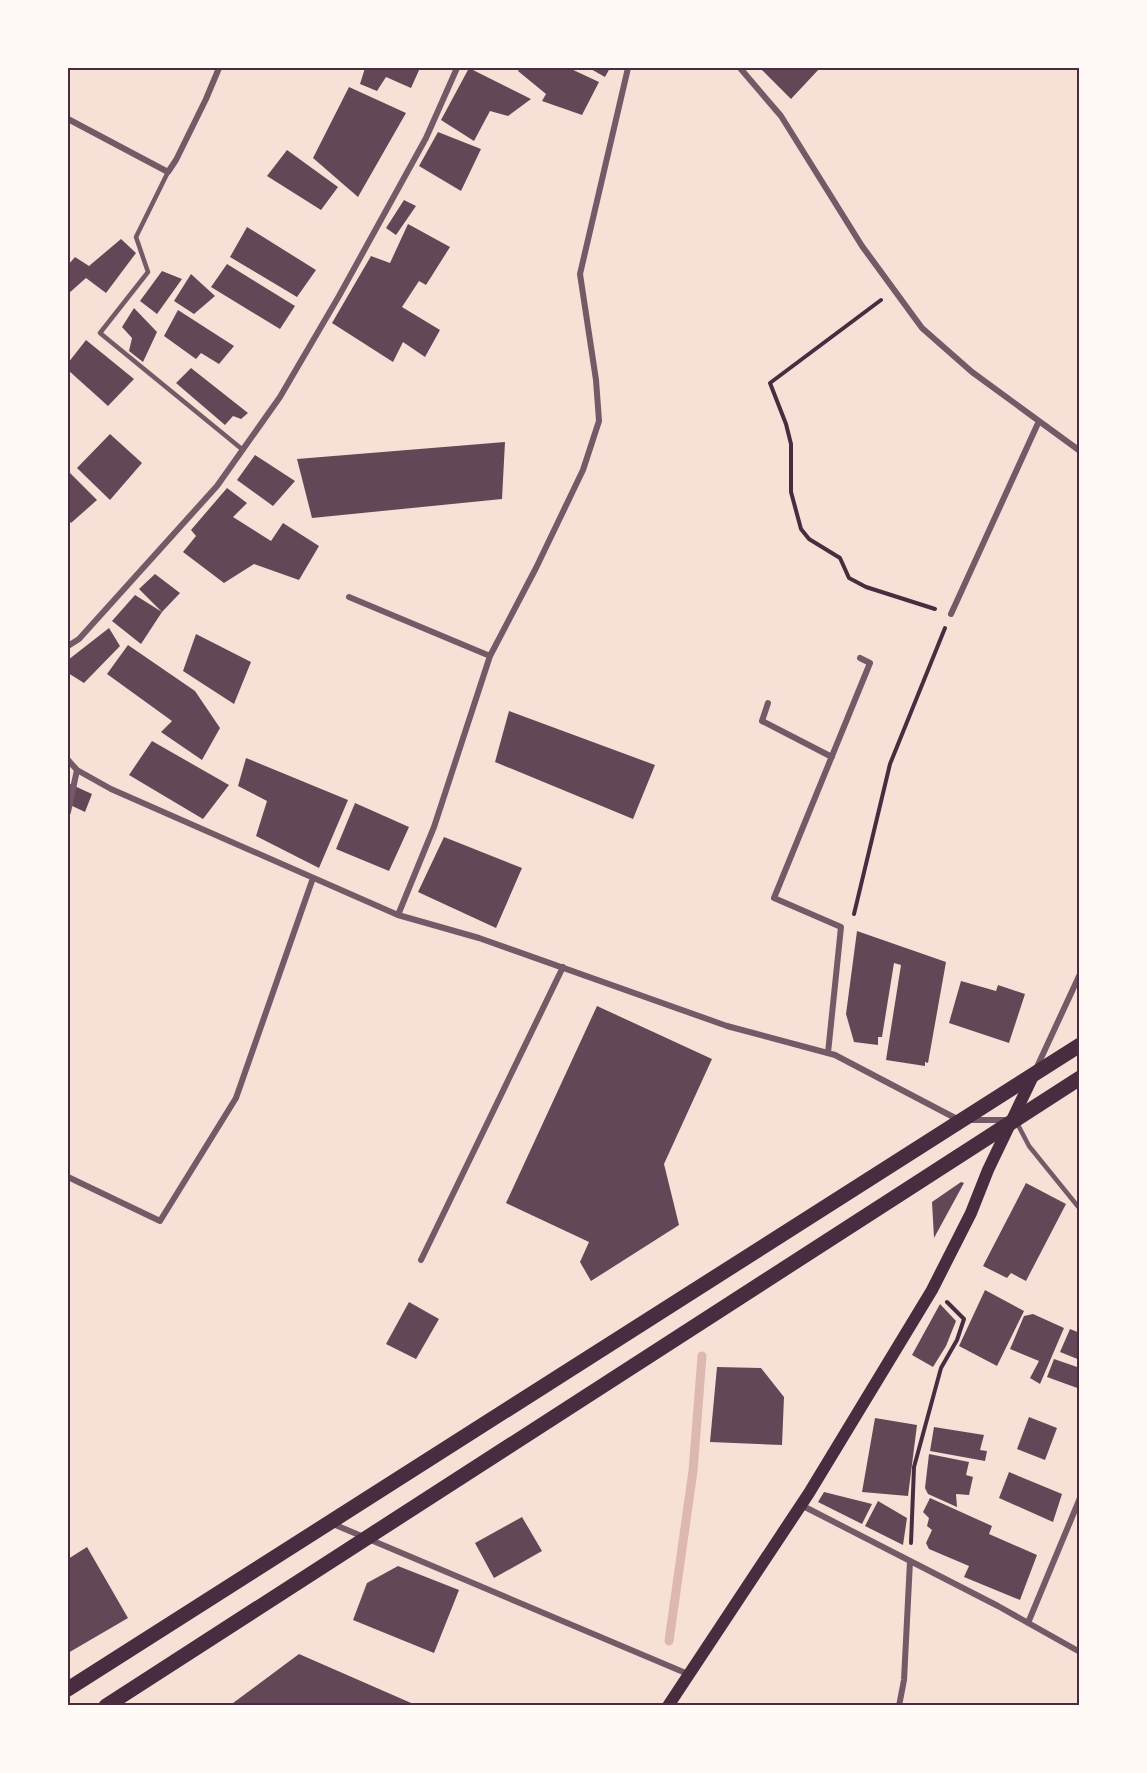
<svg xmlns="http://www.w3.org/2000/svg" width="1147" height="1773" font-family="Roboto,sans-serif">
<rect width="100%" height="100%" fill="#f7e1d7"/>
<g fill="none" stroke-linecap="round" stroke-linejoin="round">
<path stroke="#dcb8b0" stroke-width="9" d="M669 1641 693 1471 702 1356"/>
</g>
<path fill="#644757" d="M365 68H420L411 88 386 77 377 91 360 84Z
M469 68 531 99 508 116 490 111 474 141 441 120Z
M520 68H569L599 82 582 115 542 101 546 94 518 71Z
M589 68H610L605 77Z
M760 68H820L791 99Z
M349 87 406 113 358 197 313 158Z
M438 132 481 149 461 191 419 166Z
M287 150 338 187 321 210 267 176Z
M404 200 416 206 396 235 386 228Z
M408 224 450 247 426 285 419 281 402 307 440 330 425 357 403 342 393 362 332 323 371 256 390 263Z
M247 227 316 270 297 297 230 257Z
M121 239 136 253 106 293 86 278 68 294V265L75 257 89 266Z
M227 264 295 306 280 329 211 287Z
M162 271 182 279 157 314 140 301Z
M191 274 215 296 194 314 174 301Z
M134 308 157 332 143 362 129 351 132 338 122 327Z
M178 310 234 346 219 364 201 353 196 359 164 336Z
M86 340 134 379 108 406 68 370V363Z
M191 368 248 413 241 419 233 416 225 425 176 383Z
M110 434 142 463 110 500 77 468Z
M505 442 502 499 312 518 297 459Z
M255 455 295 481 273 506 237 480Z
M68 471 97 500 71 523 68 519Z
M227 488 247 503 233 517 271 541 283 523 319 546 299 580 254 564 224 583 183 552 196 536 191 530Z
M155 574 180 593 162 612 139 589Z
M135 595 162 612 141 644 112 621Z
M109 628 120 646 84 683 68 673V660Z
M196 634 251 662 234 704 183 671Z
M128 645 195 691 220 728 202 760 161 732 172 721 107 674Z
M509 711 655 765 633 819 495 762Z
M152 741 229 785 203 819 129 775Z
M246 758 348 800 319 868 256 836 267 801 238 786Z
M68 783 92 794 85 812 68 804Z
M355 803 409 827 389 871 336 849Z
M444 837 522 868 496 928 418 892Z
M857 931 946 962 928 1063 925 1062V1066L886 1060 901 965 894 963 882 1037H878V1045L854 1042 846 1014Z
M961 981 996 991 998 985 1025 994 1009 1043 949 1023Z
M597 1006 712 1059 664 1164 679 1225 591 1281 580 1262 589 1242 506 1203Z
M961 1182 964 1183 934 1238 932 1202Z
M1026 1183 1066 1204 1026 1281 1011 1273 1007 1278 983 1266Z
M985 1290 1024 1311 997 1366 959 1346Z
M409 1302 439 1319 416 1359 386 1344Z
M940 1304 956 1321 946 1346 933 1367 912 1355Z
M1033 1314 1064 1328 1040 1384 1030 1378 1039 1361 1010 1349 1024 1316Z
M1070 1329 1080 1333V1360L1060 1352Z
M1054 1359 1080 1368V1389L1047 1377Z
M717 1367 761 1368 784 1397 782 1445 710 1442Z
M1029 1417 1057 1428 1045 1460 1017 1449Z
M875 1418 917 1425 908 1496 862 1492Z
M934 1427 984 1435 980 1450 987 1451 985 1461 930 1451Z
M929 1454 969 1462 966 1475 973 1477 969 1495 956 1494 957 1507 928 1494 925 1488Z
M1009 1472 1062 1494 1053 1522 999 1498Z
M824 1492 872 1504 862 1524 818 1502Z
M930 1498 992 1526 989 1534 1037 1555 1020 1600 964 1577 969 1566 929 1549 926 1543 932 1530 927 1526 929 1518 923 1512Z
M878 1501 907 1518 903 1545 865 1526Z
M522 1517 542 1551 494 1578 475 1543Z
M87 1547 128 1618 68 1653V1559Z
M398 1566 459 1590 434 1653 353 1620 367 1583Z
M299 1654 418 1706H229Z"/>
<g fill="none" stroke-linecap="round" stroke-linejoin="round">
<path stroke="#4a2c40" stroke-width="4" d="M881 300 770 383 786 424 791 444V492L801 529 809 539 840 558 849 578 866 587 935 609
M854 914 890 764 945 628
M911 1543 914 1467 941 1368 957 1340 964 1319 947 1302"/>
<path stroke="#755966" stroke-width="4.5" d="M168 172 136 237 148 272 100 333 243 450
M1016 1121 1029 1146 1080 1209"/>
<path stroke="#755966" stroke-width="6" d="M740 68 781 116 862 246 922 328 972 372 1080 451
M68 119 168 172 176 160 206 99 219 68
M349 597 490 656
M951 614 1039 421
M68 646 79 639 217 486 280 397 339 296 426 138 457 68
M768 703 762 721 832 757
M68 760 77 770 111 789 398 915 479 938 727 1026 835 1055 959 1120
M68 812 77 770
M398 915 434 827 490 656 536 568 583 470 599 421 596 380 580 274 628 68
M828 1053 841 927 774 898 870 663 860 658
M1036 1069 1080 974
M970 1120H1007
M68 1177 160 1221 236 1098 313 878
M421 1260 563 967
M801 1505 998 1606 1080 1652
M333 1524 688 1674
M1028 1623 1080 1498
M899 1706 904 1680 910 1561"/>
<path stroke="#4a2c40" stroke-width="12" d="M668 1706 809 1493 932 1290 971 1213 988 1170 1034 1074"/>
<path stroke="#4a2c40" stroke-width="15" d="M68 1689 1080 1045
M106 1706 1080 1078"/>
</g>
<rect width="1147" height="1773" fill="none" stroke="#fffaf5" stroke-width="138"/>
<rect x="69" y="69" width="1009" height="1635" fill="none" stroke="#4a2c40" stroke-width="2"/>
</svg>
